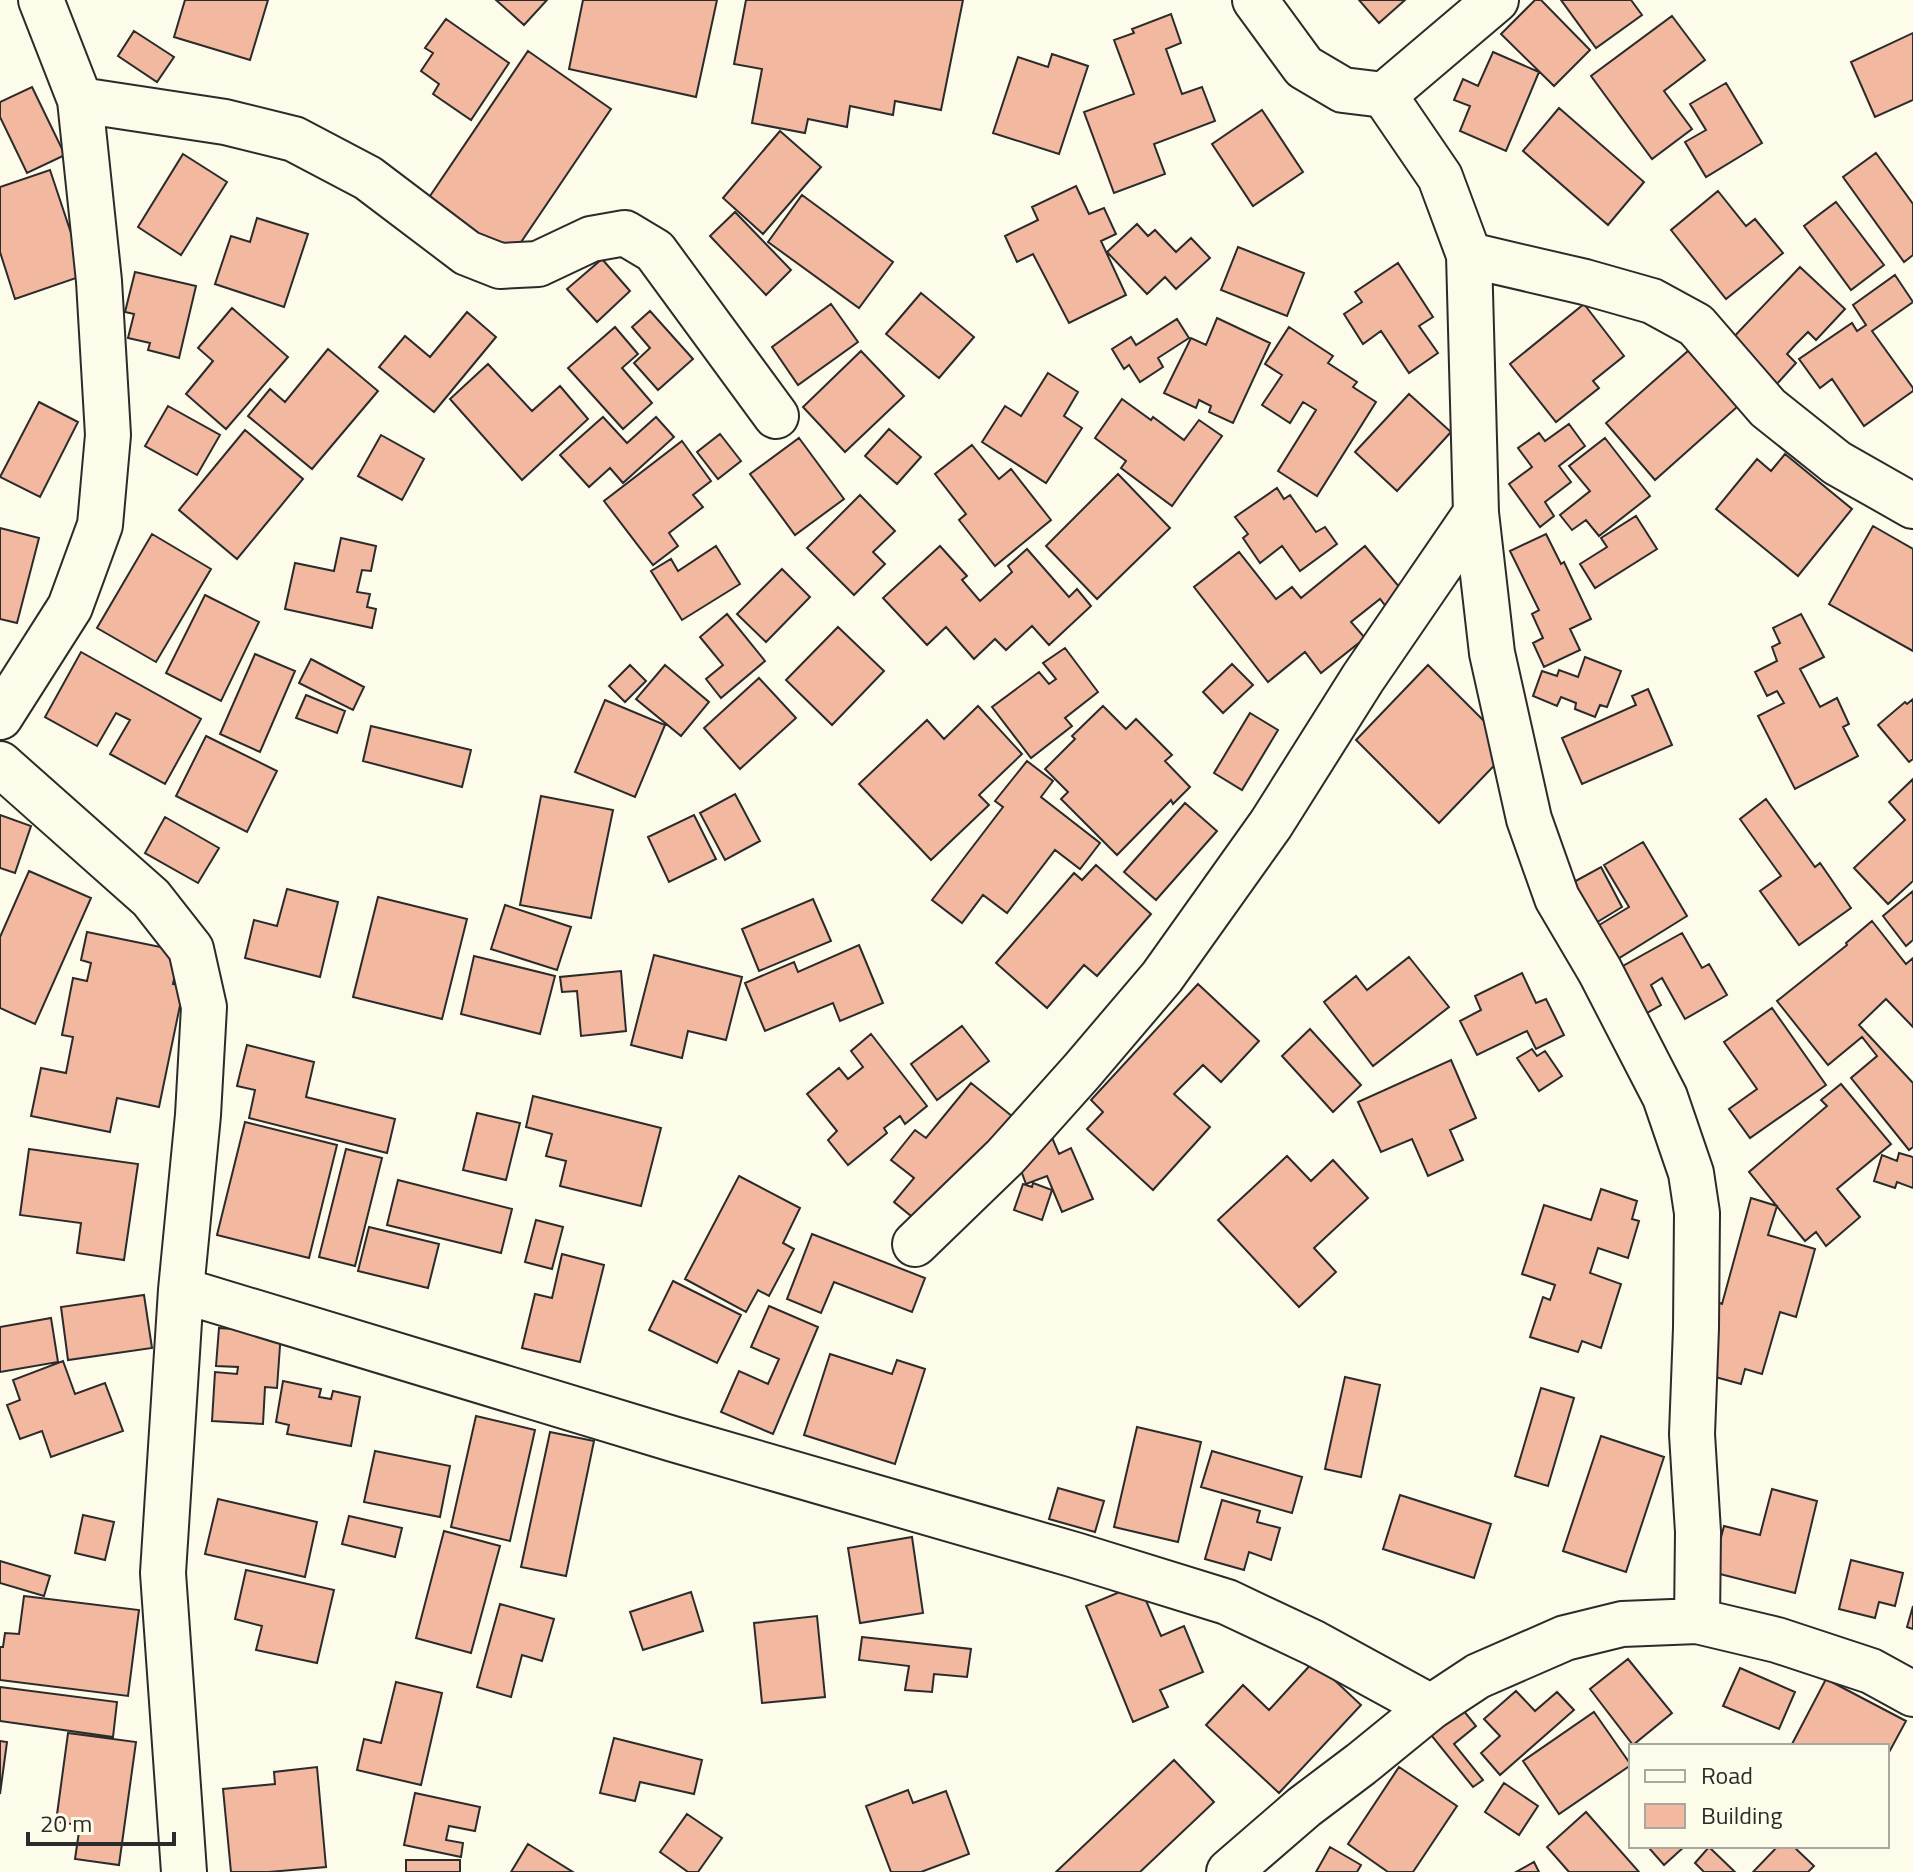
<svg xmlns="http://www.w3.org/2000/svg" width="1913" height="1872" font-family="'Titillium Web',sans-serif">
<rect width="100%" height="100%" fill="#fdfbea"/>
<path fill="#f2b8a0" stroke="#2b2b2b" stroke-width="2" d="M185 0H268L250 60 174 37Z
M496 0H547L524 25Z
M583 0H717L696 97 569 69Z
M746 0H963L941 110 895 101 893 115 850 106 847 127 808 119 805 133 752 123 762 69 734 64Z
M1359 0H1405L1379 23Z
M1535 0H1541L1590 50 1554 86 1501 34Z
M1561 0H1631L1642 15 1596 48Z
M1171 14 1181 43 1166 49 1182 94 1202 87 1215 121 1154 144 1165 174 1114 193 1084 112 1134 94 1114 40 1134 33 1132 29Z
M1672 16 1705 60 1664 91 1692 129 1652 159 1591 76Z
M446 19 509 63 471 120 433 94 439 84 421 71 433 53 425 48Z
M134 31 174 57 157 82 118 56Z
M1913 33V100L1875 117 1851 62Z
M528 51 611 109 511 257 428 199Z
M1493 52 1539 72 1506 151 1460 131 1470 106 1454 100 1463 79 1478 86Z
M1052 54 1088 66 1059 154 993 133 1018 57 1048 67Z
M1726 83 1762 143 1706 177 1685 142 1706 130 1690 104Z
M32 87 65 155 27 173 0 117V102Z
M1559 108 1644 182 1608 225 1523 151Z
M1262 110 1303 172 1253 206 1212 144Z
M780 131 821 167 763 234 723 198Z
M1876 153 1913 204V255L1904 262 1843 177Z
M183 154 227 182 181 255 138 227Z
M50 170 85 275 15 299 0 252V187Z
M1076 186 1089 214 1104 208 1116 234 1101 241 1126 295 1069 323 1033 254 1017 262 1005 236 1038 220 1032 207Z
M1718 191 1746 226 1755 219 1783 253 1726 299 1671 230Z
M802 195 893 262 859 308 768 242Z
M1836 202 1884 265 1851 290 1804 226Z
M735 212 791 270 766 295 710 236Z
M257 218 308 234 284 307 215 284 231 236 250 242Z
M1137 224 1148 236 1155 230 1176 252 1191 238 1210 258 1176 289 1165 277 1147 294 1107 252Z
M1238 247 1304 273 1287 316 1221 290Z
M602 259 630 291 597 322 567 289Z
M1398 263 1433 317 1419 326 1438 353 1409 373 1381 331 1363 344 1344 314 1362 302 1355 292Z
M1800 267 1845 309 1816 340 1808 332 1795 345 1787 354 1796 363 1775 386 1729 342Z
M135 272 196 286 179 358 148 350 150 343 128 338 134 314 125 312Z
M1895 275 1913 302 1872 331 1913 388V391L1864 426 1832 379 1820 388 1799 359 1852 323 1857 331 1866 325 1853 305Z
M921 293 974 337 939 378 886 334Z
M831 304 858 342 798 385 772 347Z
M1584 304 1624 356 1593 381 1599 388 1556 422 1510 364Z
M232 308 288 357 226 429 186 394 213 361 198 348Z
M650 311 693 359 658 390 634 363 650 348 632 327Z
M467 312 496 337 434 412 379 367 405 336 430 357Z
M1217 318 1270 343 1233 423 1209 412 1211 406 1199 400 1196 408 1164 393 1191 338 1206 345Z
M1177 319 1189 338 1158 358 1163 367 1140 382 1129 365 1124 369 1112 349 1131 337 1136 345Z
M615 327 638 354 622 368 652 403 623 429 568 368Z
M1289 327 1333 356 1328 363 1357 382 1353 387 1376 402 1317 496 1278 471 1316 410 1303 402 1290 423 1262 405 1282 375 1265 364Z
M1697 343 1746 399 1655 480 1606 423Z
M328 349 378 391 312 469 248 416 270 389 285 402Z
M861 351 904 396 845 452 803 407Z
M488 364 532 411 560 386 588 419 522 480 450 399Z
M1048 373 1078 392 1064 416 1082 428 1046 483 982 442 1005 406 1021 416Z
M1409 394 1451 432 1397 491 1355 452Z
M1122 399 1151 420 1153 417 1184 440 1199 420 1222 436 1172 506 1121 468 1126 461 1095 438Z
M39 402 78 422 40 497 0 477Z
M168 406 220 435 197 475 145 446Z
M603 417 627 443 656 417 674 437 623 483 610 468 589 487 560 455Z
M1569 424 1585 446 1559 466 1571 482 1545 502 1554 516 1540 527 1509 484 1532 467 1518 448 1539 433 1545 441Z
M889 429 921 457 897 484 865 456Z
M245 430 303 479 237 559 179 510Z
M720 434 741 461 718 479 697 452Z
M381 435 424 459 402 500 358 476Z
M799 438 844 499 795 535 750 474Z
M1605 438 1650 496 1599 536 1586 520 1572 530 1560 515 1590 491 1569 466Z
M682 441 711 481 693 495 703 507 669 533 678 546 653 565 604 501Z
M972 445 999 479 1011 469 1051 520 995 566 959 520 966 514 935 474Z
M1785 454 1852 509 1798 576 1716 509 1757 459 1771 471Z
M1118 474 1170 528 1097 599 1046 546Z
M1277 488 1284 499 1290 495 1316 532 1325 527 1337 544 1300 571 1282 546 1260 563 1243 538 1248 534 1235 517Z
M860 495 895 531 873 552 885 564 854 595 807 548Z
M1636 516 1657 549 1595 588 1580 564 1607 547 1601 538Z
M1873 526 1913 549V651L1829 604Z
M0 528 39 538 17 623 0 619Z
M152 534 211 569 156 662 97 628Z
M1546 534 1561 564 1564 562 1591 619 1570 629 1580 650 1544 667 1533 643 1543 638 1532 614 1539 610 1510 551Z
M341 538 376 546 371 571 362 570 357 592 370 594 367 607 376 609 372 628 285 609 295 563 334 571Z
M716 546 740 584 682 620 651 571 671 559 678 571Z
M940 546 967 576 962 580 980 601 1012 572 1008 566 1027 549 1069 597 1077 589 1091 606 1049 645 1032 626 1006 650 995 639 974 659 946 627 927 645 883 598Z
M1365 546 1406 595 1388 609 1380 599 1351 622 1365 638 1321 673 1305 652 1268 682 1194 587 1239 552 1276 599 1292 587 1301 598Z
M782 569 810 597 766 642 737 614Z
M205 595 259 622 221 701 166 673Z
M727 614 765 661 721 698 706 679 723 665 700 637Z
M1801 614 1824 657 1800 669 1820 707 1837 698 1849 724 1843 727 1858 756 1795 789 1758 716 1784 703 1777 691 1767 696 1755 672 1777 661 1772 647 1780 643 1773 628Z
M838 627 884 671 832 725 786 680Z
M1065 648 1098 692 1065 718 1072 726 1031 758 992 707 1039 672 1049 684 1056 679 1043 663Z
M81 652 201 719 165 784 110 754 130 720 116 713 97 746 45 717Z
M255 654 295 671 260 752 220 734Z
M1585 657 1621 671 1607 707 1600 705 1595 717 1575 709 1576 703 1561 697 1557 706 1533 696 1542 671 1557 676 1559 670 1578 677Z
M311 659 364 687 353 710 299 683Z
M1232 664 1253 685 1223 713 1203 692Z
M630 665 646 681 625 702 609 686Z
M665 665 709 702 681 736 636 699Z
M1428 665 1511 748 1439 823 1356 740Z
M759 678 796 718 740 769 704 728Z
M1648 689 1672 745 1582 784 1562 738 1636 705 1632 696Z
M306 695 345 711 337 733 296 718Z
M1913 699V759L1909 762 1878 725 1905 702 1907 704Z
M605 700 665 725 635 797 575 772Z
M978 706 1022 754 979 795 989 805 931 860 859 784 927 720 944 739Z
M1103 706 1126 729 1136 719 1172 755 1165 761 1190 787 1173 804 1171 800 1117 855 1061 799 1068 792 1045 769 1075 739 1072 736Z
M1250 713 1278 730 1242 790 1214 773Z
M371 726 471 750 462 787 363 761Z
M206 736 277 771 247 832 176 796Z
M1027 761 1053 781 1041 797 1100 843 1080 869 1055 850 1007 913 983 895 962 923 932 900 1003 807 995 801Z
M1913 779V881L1888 904 1854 868 1905 820 1889 802Z
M735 794 760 841 725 860 700 813Z
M541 796 613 810 591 918 520 905Z
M1766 799 1815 867 1820 863 1851 908 1799 945 1760 891 1781 876 1740 819Z
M1185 803 1217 831 1156 900 1124 872Z
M0 815 31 826 15 873 0 868Z
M694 815 716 859 669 882 648 837Z
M165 817 219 848 198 883 145 853Z
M1643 842 1687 916 1616 960 1596 927 1629 907 1604 865Z
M1096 865 1151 914 1097 976 1084 965 1047 1008 996 963 1074 873 1082 880Z
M1601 867 1622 907 1594 924 1572 883Z
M29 871 91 898 35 1024 0 1008V937Z
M287 889 338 902 320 977 245 958 254 920 277 926Z
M1913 891V940L1906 946 1883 916Z
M378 897 467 919 442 1019 353 997Z
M813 899 831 941 759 971 742 929Z
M505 905 571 927 557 970 491 949Z
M1872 921 1906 964 1913 958V1027L1886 999 1859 1025 1913 1083V1147L1909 1150 1851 1078 1877 1056 1862 1037 1828 1065 1777 1001 1847 945 1846 943Z
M87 932 180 951 173 984 184 986 159 1107 117 1098 110 1132 31 1116 41 1068 66 1073 73 1037 62 1035 73 978 87 981 91 963 81 960Z
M1682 933 1702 968 1709 964 1727 995 1685 1019 1662 978 1651 985 1661 1005 1633 1021 1614 971Z
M859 945 883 1003 840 1021 833 1003 765 1031 745 983 794 962 798 972Z
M654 955 742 977 726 1040 688 1031 682 1058 631 1045Z
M474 956 555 976 540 1034 461 1014Z
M1409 957 1449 1007 1373 1066 1324 1002 1356 976 1367 990Z
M621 971 626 1031 581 1036 577 991 562 992 560 977Z
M1522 973 1536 1003 1546 999 1564 1035 1536 1049 1527 1031 1477 1055 1460 1021 1481 1010 1475 996Z
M1198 984 1259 1041 1221 1082 1203 1065 1174 1094 1210 1127 1153 1190 1087 1129 1103 1112 1091 1100Z
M1772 1008 1826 1085 1750 1138 1729 1109 1757 1089 1724 1042Z
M962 1026 989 1061 937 1100 911 1064Z
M1310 1029 1361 1085 1333 1112 1282 1056Z
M871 1034 927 1106 905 1124 900 1116 884 1128 887 1133 848 1165 828 1140 837 1131 807 1094 839 1068 848 1079 863 1067 851 1051Z
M247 1045 314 1062 306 1097 395 1119 387 1153 249 1118 255 1090 237 1086Z
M1532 1049 1537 1056 1545 1051 1562 1076 1539 1091 1517 1058Z
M1451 1060 1476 1118 1450 1130 1463 1160 1428 1176 1412 1139 1381 1152 1358 1102Z
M971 1083 1018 1121 927 1229 894 1202 914 1178 891 1160 915 1130 926 1138Z
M1841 1084 1891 1144 1837 1189 1860 1217 1826 1246 1816 1232 1805 1241 1749 1172 1827 1106 1821 1100Z
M533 1096 661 1128 641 1206 560 1186 566 1161 546 1156 552 1134 526 1127Z
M477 1113 520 1123 506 1180 463 1170Z
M245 1122 337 1145 309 1258 217 1235Z
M1050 1133 1059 1154 1071 1148 1093 1199 1062 1212 1047 1176 1026 1184 1013 1149Z
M29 1149 138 1164 124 1260 77 1253 81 1223 20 1215Z
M346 1149 382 1158 355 1266 319 1257Z
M1899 1153 1913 1157V1188L1897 1182 1895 1188 1874 1181 1882 1155 1897 1161Z
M1287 1156 1311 1181 1333 1160 1368 1198 1314 1248 1336 1272 1299 1307 1218 1220Z
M739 1176 800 1208 783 1243 794 1249 769 1296 758 1290 746 1312 685 1279Z
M398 1180 512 1209 501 1253 387 1225Z
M1033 1183 1052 1190 1042 1220 1014 1210 1023 1184 1032 1187Z
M1601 1189 1637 1201 1632 1219 1639 1221 1628 1258 1598 1248 1590 1273 1621 1284 1601 1348 1582 1341 1578 1352 1530 1337 1543 1297 1550 1300 1555 1285 1522 1274 1544 1205 1591 1220Z
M1751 1198 1777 1206 1768 1235 1815 1249 1796 1317 1780 1312 1762 1374 1745 1369 1741 1384 1697 1372 1717 1302 1722 1304Z
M536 1220 563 1227 552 1269 525 1262Z
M369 1227 439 1244 428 1288 358 1271Z
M812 1234 925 1278 912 1312 834 1282 821 1313 787 1299Z
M562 1254 604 1265 580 1362 522 1348 535 1294 552 1298Z
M673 1281 741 1315 717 1363 649 1330Z
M144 1295 152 1348 68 1360 61 1307Z
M769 1306 818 1327 773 1434 721 1412 739 1371 768 1384 779 1359 751 1347Z
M51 1318 58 1362 0 1372V1327Z
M219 1328 281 1332 277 1388 265 1387 263 1424 212 1421 215 1372 237 1374 238 1367 216 1366Z
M830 1354 892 1374 897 1360 925 1369 895 1464 804 1435Z
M63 1361 75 1394 105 1383 123 1431 51 1457 42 1431 20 1439 7 1405 20 1400 13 1380Z
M1345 1377 1380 1385 1361 1477 1325 1469Z
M283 1381 321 1389 319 1397 331 1399 333 1391 360 1397 351 1446 287 1434 289 1425 276 1422Z
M1541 1388 1574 1398 1548 1486 1515 1476Z
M476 1416 535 1430 510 1541 451 1527Z
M1137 1427 1201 1442 1178 1542 1114 1527Z
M550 1432 594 1441 566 1576 521 1567Z
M1601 1436 1664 1457 1626 1572 1563 1551Z
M375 1451 450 1466 440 1517 364 1502Z
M1212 1451 1302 1477 1292 1513 1201 1487Z
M1058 1488 1104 1501 1095 1532 1049 1519Z
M1772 1489 1817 1501 1795 1593 1712 1572 1724 1526 1760 1535Z
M1400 1495 1491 1524 1474 1578 1383 1549Z
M218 1499 317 1522 305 1577 205 1554Z
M1222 1500 1260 1511 1257 1522 1280 1528 1271 1560 1249 1552 1244 1570 1205 1559Z
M83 1515 114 1522 105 1560 75 1553Z
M349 1516 402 1528 395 1557 342 1544Z
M444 1531 500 1546 471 1653 416 1638Z
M912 1537 923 1613 860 1623 848 1548Z
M1851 1560 1903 1573 1895 1606 1879 1602 1875 1618 1839 1609Z
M0 1561 50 1576 44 1596 0 1583Z
M246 1570 334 1590 317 1663 256 1650 262 1626 235 1619Z
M1139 1584 1161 1636 1184 1626 1203 1672 1160 1690 1168 1707 1133 1722 1086 1606Z
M691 1592 703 1631 643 1650 630 1612Z
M24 1596 139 1610 128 1696 0 1680V1647H3L5 1633 19 1634Z
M500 1604 554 1619 542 1661 522 1655 511 1697 477 1687Z
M1913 1606V1629L1907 1627Z
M817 1616 825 1697 762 1703 754 1623Z
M862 1637 971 1649 967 1677 934 1674 932 1692 905 1690 909 1666 859 1660Z
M1628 1659 1672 1713 1633 1745 1590 1689Z
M1314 1661 1361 1705 1279 1793 1206 1725 1243 1685 1269 1710Z
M1740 1668 1795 1692 1779 1729 1723 1706Z
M1826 1679 1906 1721 1887 1756V1746H1791Z
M396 1682 442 1693 421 1785 357 1770 364 1739 381 1743Z
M0 1687 117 1702 113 1737 0 1721Z
M1516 1691 1535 1711 1557 1692 1574 1710 1500 1775 1481 1753 1500 1736 1484 1719Z
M1455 1700 1476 1726 1454 1744 1483 1780 1473 1787 1423 1725Z
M1594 1712 1631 1765 1559 1814 1523 1761Z
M68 1733 136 1742 119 1865 75 1859 80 1825 56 1822Z
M614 1738 702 1760 694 1794 640 1782 635 1801 600 1793Z
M0 1741 7 1742 0 1794Z
M1174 1760 1214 1802 1140 1872H1056Z
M317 1767 326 1867 269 1872H231L223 1789 275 1784 274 1772Z
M1399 1767 1457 1806 1413 1872H1388L1348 1844Z
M1504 1783 1538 1806 1519 1835 1485 1812Z
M908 1790 913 1803 946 1791 969 1854 921 1872H891L866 1806Z
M415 1793 480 1807 475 1831 449 1826 446 1840 463 1843 461 1857 404 1845Z
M1586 1812 1639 1872H1569L1547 1847Z
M687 1814 722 1838 698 1872H688L660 1852Z
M528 1844 573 1872H511Z
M1652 1846H1685L1664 1865 1649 1848Z
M1778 1846H1793L1814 1866 1808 1872H1753Z
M1330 1847 1361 1865 1357 1872H1316Z
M1709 1847 1735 1872H1704L1695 1863Z
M406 1860H460V1872H406Z
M1534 1862 1539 1872H1516Z"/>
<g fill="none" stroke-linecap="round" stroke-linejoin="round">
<defs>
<path id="street" d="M1384 95 1440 177 1469 255 1476 513 1492 653 1529 819 1557 898 1600 971 1665 1097 1691 1173 1697 1213 1696 1328 1692 1434 1698 1532 1697 1621
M80 100 225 122 294 139 368 178 467 253 500 266 538 264 591 239 625 233 655 251 776 416
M1469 255 1585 282 1652 301 1696 325 1768 408 1837 463 1913 506
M0 717 70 607 100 525 108 435 99 281 80 100 41 0
M0 764 151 898 191 949 204 1007 198 1115 181 1290 163 1573 184 1872
M915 1244 1005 1157 1082 1071 1162 977 1271 824 1363 678 1476 513
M181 1290 673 1439 1075 1555 1227 1602 1314 1643 1431 1707
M1229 1872 1304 1807 1361 1764 1431 1707 1478 1676 1565 1638 1622 1624 1697 1621 1777 1640 1871 1671 1913 1694"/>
<path id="secondary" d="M1255 0 1304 67 1343 90 1384 95 1496 0"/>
</defs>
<use href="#street" stroke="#2b2b2b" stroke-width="48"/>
<use href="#secondary" stroke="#2b2b2b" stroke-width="48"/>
<use href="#street" stroke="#fdfbea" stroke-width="44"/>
<use href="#secondary" stroke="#fdfbea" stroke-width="44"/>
</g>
<rect x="1629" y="1744" width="260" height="104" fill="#fdfbea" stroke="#a9a89e" stroke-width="2"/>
<rect x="1645" y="1770" width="40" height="12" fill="#fdfbea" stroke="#a9a89e" stroke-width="2"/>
<text x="1701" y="1784" font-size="24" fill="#2b2b2b">Road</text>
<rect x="1645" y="1804" width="40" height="24" fill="#f2b8a0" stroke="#a9a89e" stroke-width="2"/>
<text x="1701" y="1824" font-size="24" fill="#2b2b2b">Building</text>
<path d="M28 1832v12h146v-12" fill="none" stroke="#2b2b2b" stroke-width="4"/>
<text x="40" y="1832" font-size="24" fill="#2b2b2b" stroke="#fdfbea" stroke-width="6" paint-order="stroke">20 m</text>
</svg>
